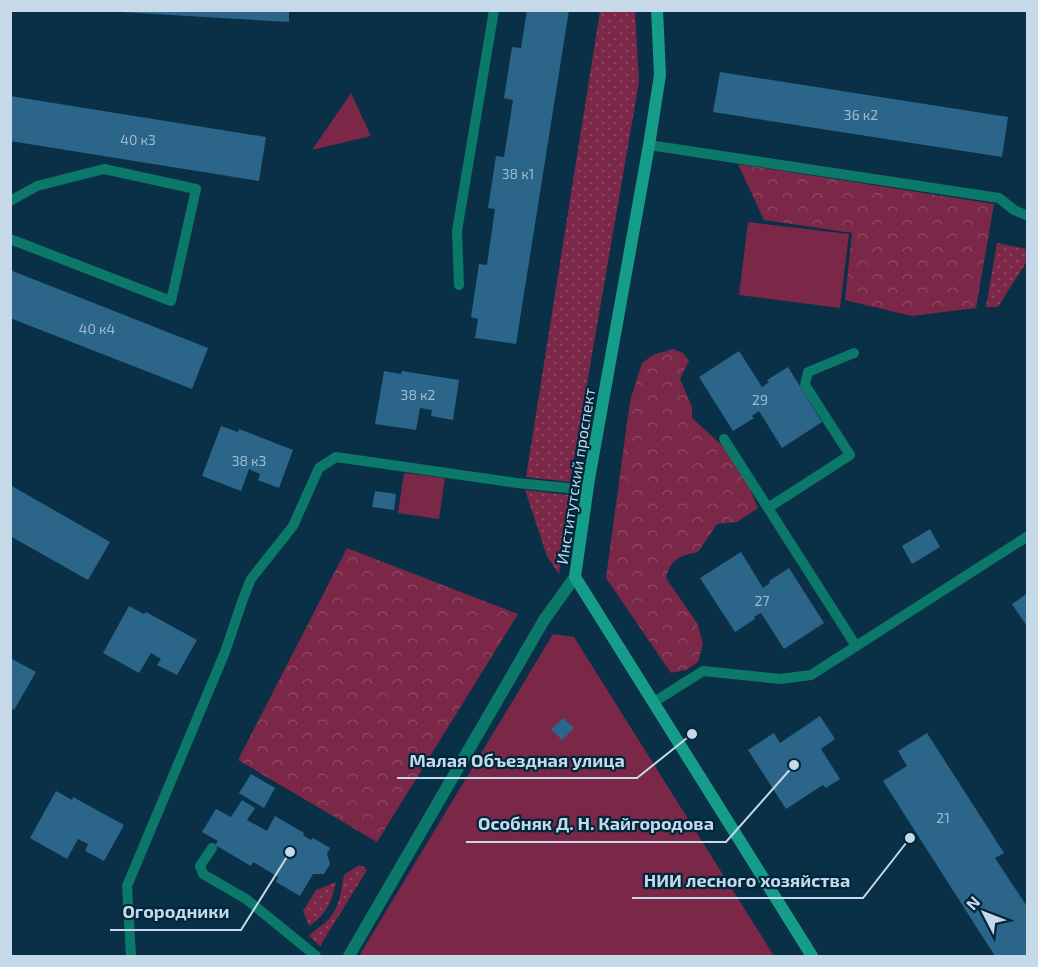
<svg xmlns="http://www.w3.org/2000/svg" width="1038" height="967" font-family="'Exo 2',sans-serif">
<defs>
<pattern id="grass-dots" width="8" height="8" patternUnits="userSpaceOnUse" patternTransform="scale(1.5)"><rect width="8" height="8" fill="#7a2748"/><path d="M2 2h.1M6 6h.1" fill="none" stroke="#8b4662" stroke-width="1.8" stroke-linecap="round"/></pattern>
<pattern id="forest-crowns" width="20" height="18" patternUnits="userSpaceOnUse" patternTransform="scale(1.5)"><rect width="20" height="18" fill="#7a2748"/><path d="M2 6a3 3 0 1 1 6 0M12 15a3 3 0 1 1 6 0" fill="none" stroke="#8b4662"/></pattern>
</defs>
<rect width="100%" height="100%" fill="#093047"/>
<path fill="url(#grass-dots)" d="M600 11H635L639 82 570 482 526 477Z
M997 243 1027 249V261L998 307H986Z
M525 490 569 495 559 574 547 556Z
M359 865 364 867 367 870 320 946 309 936C315 929 322 926 328 920 340 907 341 891 344 875Z
M336 882C332 902 326 915 309 926L303 911 316 890Z"/>
<path fill="url(#forest-crowns)" d="M738 164 994 204 976 308 911 316 845 300 852 233 764 220Z
M673 349 683 353 689 361 680 379 692 407V418L727 450 747 482 758 508 737 522 717 524 698 552C680 556 671 558 666 578L697 623 703 643 698 662 686 670 671 673 606 578 630 401 642 363 653 355Z
M347 548 518 614 377 842 238 760Z"/>
<path fill="#7a2748" d="M351 93 371 136 312 150Z
M748 222 849 234 840 308 739 295Z
M404 473 445 478 439 519 398 513Z
M553 634 574 637 774 956H359Z"/>
<path fill="#2b658a" d="M121 10H289V22L121 12Z
M527 10H569L516 344 475 338 478 319 471 317 479 264 487 265 495 209 488 208 496 156 504 157 513 100 504 98 512 47 521 48Z
M720 72 1008 117 1002 157 713 112Z
M10 96 266 137 259 181 10 141Z
M10 270 208 348 192 389 10 318Z
M739 351 762 387 769 382 767 380 788 367 822 422 782 448 759 411 752 416 754 418 733 431 699 377Z
M384 371 401 374 402 371 459 380 453 420 431 416 432 410 420 408 416 430 375 424Z
M221 426 238 432 239 429 293 450 279 488 258 480 260 474 249 469 241 491 202 476Z
M10 485 110 542 88 580 10 536Z
M375 491 396 494 394 510 372 507Z
M930 529 940 547 912 564 902 546Z
M741 552 763 588 770 583 769 581 789 568 824 623 784 649 761 613 754 617 755 619 735 632 700 578Z
M1028 593V628L1012 604Z
M129 606 144 614 146 612 197 640 177 675 157 665 161 659 151 653 139 673 103 653Z
M10 658 36 672 14 710 10 708Z
M820 716 835 739 821 749 840 779 826 788 823 785 786 809 748 750 774 733 780 743Z
M563 718 574 728 562 740 551 729Z
M927 733 1004 853 995 858 1028 908V956H995L883 781 907 766 898 751Z
M251 774 275 788 264 808 239 793Z
M56 791 72 800 73 797 124 825 104 861 85 851 88 844 78 839 67 859 30 838Z
M242 800 255 808 247 820 267 831 275 816 304 833 303 835 311 840 313 838 330 848 327 854 330 864 324 874H313L300 896 276 882 278 877 253 862 251 866 215 845 218 841 202 832 216 809 231 817Z"/>
<g fill="none" stroke-linecap="round" stroke-linejoin="round">
<path stroke="#0c7869" stroke-width="10" d="M649 145 999 198 1014 210 1028 216
M10 201 37 186 104 169 196 189 171 301 10 239
M459 285 457 231 494 10
M854 353 808 372 805 385 850 455 768 508 856 646
M724 439 768 508
M654 702 703 671 780 679 811 675 1028 536
M212 848 200 866 203 874 246 899 316 956
M131 956 127 886 225 652 243 599 251 579 293 526 319 468 336 457 517 483 587 490"/>
<path stroke="#0c7869" stroke-width="12" d="M349 956 544 620 575 577"/>
<path stroke="#169d8a" stroke-width="12" d="M657 10 660 75 649 145 589 479 575 577 812 956"/>
</g>
<g text-anchor="middle" dominant-baseline="central" stroke-width="4.5" stroke-linejoin="round" paint-order="stroke">
<g font-size="14" fill="#9fbcd0">
<text x="861" y="114">36 к2</text>
<text x="138" y="139">40 к3</text>
<text x="518" y="173">38 к1</text>
<text x="97" y="328">40 к4</text>
<text x="418" y="394">38 к2</text>
<text x="760" y="399">29</text>
<text x="249" y="460">38 к3</text>
<text x="762" y="600">27</text>
<text x="943" y="817">21</text>
</g>
<g font-size="16" fill="#c6d9e8" stroke="#00263c">
<text transform="translate(575 476) rotate(-81)">Институтский проспект</text>
</g>
</g>
<path fill="none" stroke="#c6d9e8" stroke-width="2" d="M692 734L637 778H397M794 765L726 842H466M910 838L863 898H632M290 852L241 930H110"/>
<g fill="#c6d9e8" stroke="#00263c" stroke-width="2">
<circle cx="692" cy="734" r="6"/>
<circle cx="794" cy="765" r="6"/>
<circle cx="910" cy="838" r="6"/>
<circle cx="290" cy="852" r="6"/>
</g>
<g font-size="18" text-anchor="middle" font-weight="bold" fill="#c6d9e8" stroke="#00263c" stroke-width="4.5" stroke-linejoin="round" paint-order="stroke">
<text x="517" y="767">Малая Объездная улица</text>
<text x="596" y="830">Особняк Д. Н. Кайгородова</text>
<text x="747" y="887">НИИ лесного хозяйства</text>
<text x="176" y="918">Огородники</text>
</g>
<rect width="1038" height="967" fill="none" stroke="#c6d9e8" stroke-width="24"/>
<g transform="translate(984 913) rotate(312)" stroke="#00263c" stroke-width="4.5" paint-order="stroke">
<path d="M0-4.5L10 22L0 15L-10 22Z" fill="#c6d9e8"/>
<text y="-9" font-size="16" font-weight="bold" text-anchor="middle" fill="#c6d9e8">N</text>
</g>
</svg>
